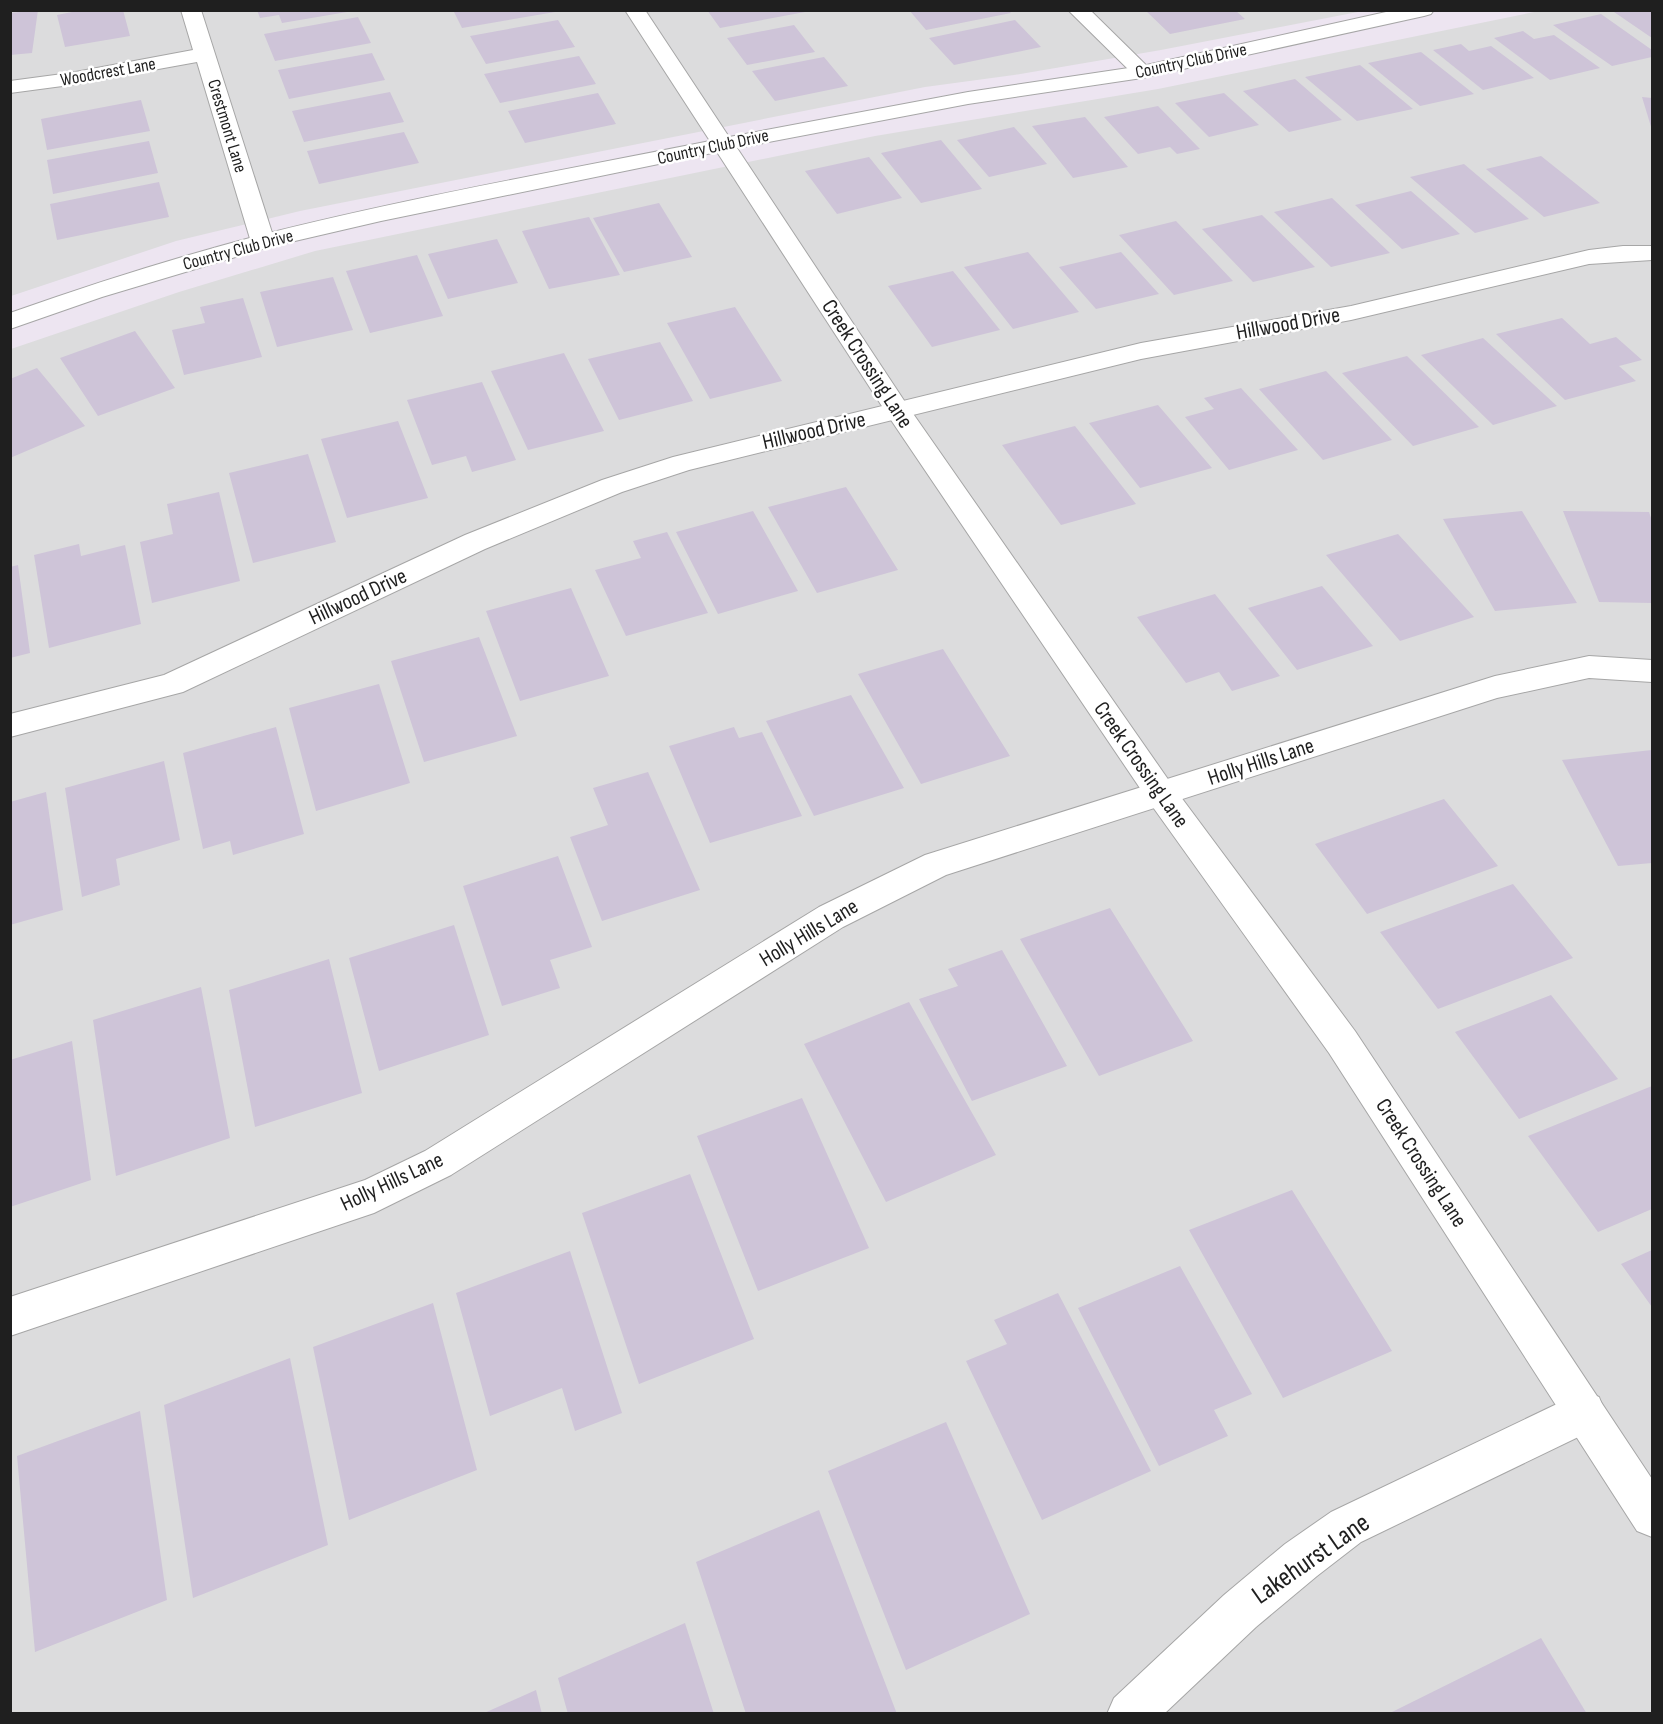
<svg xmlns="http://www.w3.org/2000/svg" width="1663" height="1724" font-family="'Sofia Sans Condensed',sans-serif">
<rect width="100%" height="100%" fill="#ede5f1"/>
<path fill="#dcdcdd" d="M10 11H1363L1161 50 1014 75 925 87 300 211 176 241 11 296Z
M1539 11H1652V1713L11 1714V349L179 292 315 251 875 136 1158 89Z"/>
<path fill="#cec4d8" d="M38 10 32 53 10 55V13Z
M82 10H123L130 36 65 47 57 15Z
M257 10H347V12L282 23 279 15 260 18Z
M453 10H555V12L462 28Z
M707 10H805V12L720 28Z
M909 10H1008L1011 13 926 30Z
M1145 10H1235L1245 19 1170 34Z
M1622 10H1652V38L1614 12Z
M1601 14 1652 50V57L1612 66 1553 25Z
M358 17 371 43 275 61 264 34Z
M558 20 575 47 486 64 470 36Z
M1015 20 1041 47 954 65 929 38Z
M794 25 815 52 747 65 727 38Z
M1523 31 1534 39 1554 35 1600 68 1550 80 1494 38Z
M1461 44 1469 51 1491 46 1534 78 1483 90 1433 50Z
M1421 52 1474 94 1420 106 1368 63Z
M372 53 385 80 289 99 278 70Z
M579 56 596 84 500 103 484 74Z
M824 57 848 86 775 101 752 71Z
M1360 65 1413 109 1357 121 1305 77Z
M1295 79 1342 120 1289 132 1243 91Z
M390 92 404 122 304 142 292 111Z
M598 93 616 124 525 143 508 111Z
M1224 93 1259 125 1209 137 1175 103Z
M1642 97 1652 98V130Z
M141 100 150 131 47 150 41 119Z
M1158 106 1200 149 1177 154 1170 147 1138 154 1104 117Z
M1085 117 1128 167 1073 178 1032 126Z
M1014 127 1047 164 989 177 957 140Z
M404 132 419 163 319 184 307 151Z
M941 140 982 189 921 203 881 153Z
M149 141 158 173 53 194 47 160Z
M1541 156 1600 203 1544 217 1486 169Z
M869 157 902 198 837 214 805 171Z
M1464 164 1529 219 1475 233 1410 177Z
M159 182 169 217 57 240 50 204Z
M1411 191 1460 234 1402 249 1355 205Z
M1332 198 1390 253 1331 267 1274 212Z
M659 203 692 257 624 272 593 218Z
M1262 215 1315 267 1253 282 1202 229Z
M589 217 620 275 549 289 522 231Z
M1176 221 1233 281 1174 295 1119 235Z
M497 239 518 283 448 299 428 254Z
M1028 252 1079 312 1013 329 964 267Z
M1121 252 1159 294 1096 309 1059 267Z
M417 255 443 316 370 333 346 271Z
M953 271 1000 330 932 347 888 286Z
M333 277 353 330 277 347 260 292Z
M243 298 262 357 184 375 172 330 205 323 200 307Z
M735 307 782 381 710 399 667 323Z
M1562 318 1590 344 1616 337 1642 360 1619 366 1636 381 1565 400 1496 334Z
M135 331 175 388 98 416 60 358Z
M1483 338 1557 406 1493 425 1421 355Z
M660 342 693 401 619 420 588 359Z
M564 353 604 431 528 450 491 371Z
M1407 356 1479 427 1413 446 1342 373Z
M37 368 85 426 10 458V379Z
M1326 371 1392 440 1323 460 1259 389Z
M482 382 516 460 472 472 466 456 432 465 407 400Z
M1241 388 1298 450 1229 470 1185 417 1214 409 1204 398Z
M1158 405 1212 468 1140 488 1089 423Z
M398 421 428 498 347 518 321 439Z
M1075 426 1136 504 1061 525 1002 445Z
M308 454 336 542 253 563 229 473Z
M846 487 898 570 817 593 768 507Z
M219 492 240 581 152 603 140 542 173 534 167 504Z
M753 511 798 591 718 614 676 532Z
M1522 511 1577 603 1495 611 1443 519Z
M1563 511 1649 512 1652 521V603L1599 602Z
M667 532 708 613 626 636 595 570 641 558 633 541Z
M1398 534 1474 617 1400 641 1326 555Z
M79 544 81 556 125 545 141 624 49 648 34 555Z
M18 565 30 653 10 658V567Z
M1322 586 1373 646 1297 670 1248 608Z
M571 588 609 676 520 701 486 611Z
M1215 594 1280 676 1232 691 1219 672 1186 683 1137 617Z
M479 637 517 736 424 762 391 661Z
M943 649 1010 756 921 784 858 674Z
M379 684 410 783 316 811 289 708Z
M851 695 904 788 814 816 766 721Z
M276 727 304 834 233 855 230 841 203 849 183 753Z
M734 727 739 738 762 732 802 816 710 843 669 746Z
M1652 750V863L1618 866 1562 760Z
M164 761 180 840 116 859 120 885 82 897 65 788Z
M648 772 700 890 602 921 570 837 608 825 593 788Z
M46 792 63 910 10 925V802Z
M1444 799 1498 866 1367 914 1315 844Z
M558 856 592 947 550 960 560 988 502 1006 463 886Z
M1513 884 1573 958 1438 1009 1380 932Z
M1110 908 1193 1041 1099 1076 1020 939Z
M454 925 489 1035 379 1071 349 958Z
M1002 950 1067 1066 972 1101 919 999 958 986 948 969Z
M329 959 362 1093 255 1127 229 990Z
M201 987 230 1138 116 1176 93 1020Z
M1551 995 1618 1079 1519 1119 1455 1032Z
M909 1002 996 1155 886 1202 804 1044Z
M72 1041 91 1180 10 1207V1060Z
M1652 1086V1209L1598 1232 1528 1136Z
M802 1098 869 1248 758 1291 697 1136Z
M690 1174 754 1339 639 1384 582 1213Z
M1292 1190 1392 1351 1283 1398 1189 1230Z
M1652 1250V1307L1621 1264Z
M570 1251 622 1413 575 1431 562 1388 490 1416 456 1293Z
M1180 1266 1252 1394 1214 1410 1228 1436 1159 1466 1078 1308Z
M1058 1293 1151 1471 1042 1520 966 1361 1007 1344 994 1320Z
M433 1303 477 1470 349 1520 313 1347Z
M290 1358 328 1545 193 1598 164 1405Z
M140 1411 167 1600 35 1652 17 1456Z
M946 1422 1030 1614 906 1670 828 1471Z
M819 1510 897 1714H746L696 1562Z
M685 1623 714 1714H568L558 1678Z
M1541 1638 1587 1714H1388Z
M536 1690 542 1714H482Z"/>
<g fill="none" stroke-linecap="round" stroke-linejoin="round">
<defs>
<path id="minor" d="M181 10H201L275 242 271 247 263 249 255 247 251 242 197 62 70 85 10 93V81L70 73 193 50Z
M1068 10H1090L1149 68 1152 72 1149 76 1142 78 1135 76Z
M1623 246H1652V260L1589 264 1351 320 1141 359 689 470 622 492 485 549 183 692 10 737V714L164 675 465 535 602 480 673 457 1141 343 1351 306 1589 250Z
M1589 656 1652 660V682L1589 678 1497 698 946 875 843 927 451 1175 374 1213 10 1336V1297L365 1180 425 1151 819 907 925 855 1495 676Z
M1584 1391 1599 1397 1605 1412 1599 1427 1361 1542 1317 1576 1256 1627 1164 1714H1107L1114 1698 1224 1595 1285 1544 1331 1512Z"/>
<path id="tertiary" d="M625 10H645L729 137 968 92 1142 66 1395 10H1434L1431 14 1424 16 1142 78 968 104 737 148 907 405 1172 785 1355 1031 1652 1479V1537L1637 1531 1329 1053 1150 803 889 417 717 152 381 221 269 247 102 297 10 329V313C92 284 174 258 257 236 407 198 559 171 710 141Z"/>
</defs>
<use href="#minor" stroke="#a6a6a6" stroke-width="2"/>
<use href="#tertiary" stroke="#a6a6a6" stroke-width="2"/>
<use href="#minor" fill="#fff" fill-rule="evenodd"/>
<use href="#tertiary" fill="#fff" fill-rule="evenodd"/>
</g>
<g text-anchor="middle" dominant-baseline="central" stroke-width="5" stroke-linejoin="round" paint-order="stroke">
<g font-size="18" fill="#1f1f1f" stroke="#fff">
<text transform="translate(1191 61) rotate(-12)">Country Club Drive</text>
<text transform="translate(108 72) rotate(-10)">Woodcrest Lane</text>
<text transform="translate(227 126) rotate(73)">Crestmont Lane</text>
<text transform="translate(713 147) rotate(-12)">Country Club Drive</text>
<text transform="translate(238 250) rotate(-15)">Country Club Drive</text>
</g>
<g font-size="22" fill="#1f1f1f" stroke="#fff">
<text transform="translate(1288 324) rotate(-10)">Hillwood Drive</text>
<text transform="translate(867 364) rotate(57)">Creek Crossing Lane</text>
<text transform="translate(814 431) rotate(-13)">Hillwood Drive</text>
<text transform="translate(358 597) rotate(-25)">Hillwood Drive</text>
<text transform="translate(1261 762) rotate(-18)">Holly Hills Lane</text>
<text transform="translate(1141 765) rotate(55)">Creek Crossing Lane</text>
<text transform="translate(809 933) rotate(-31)">Holly Hills Lane</text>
<text transform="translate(1421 1163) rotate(57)">Creek Crossing Lane</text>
<text transform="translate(392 1182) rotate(-25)">Holly Hills Lane</text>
</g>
<g font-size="27" fill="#1f1f1f" stroke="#fff">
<text transform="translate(1311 1559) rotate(-35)">Lakehurst Lane</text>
</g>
</g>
<rect width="1663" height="1724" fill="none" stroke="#1f1f1f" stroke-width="24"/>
</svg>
